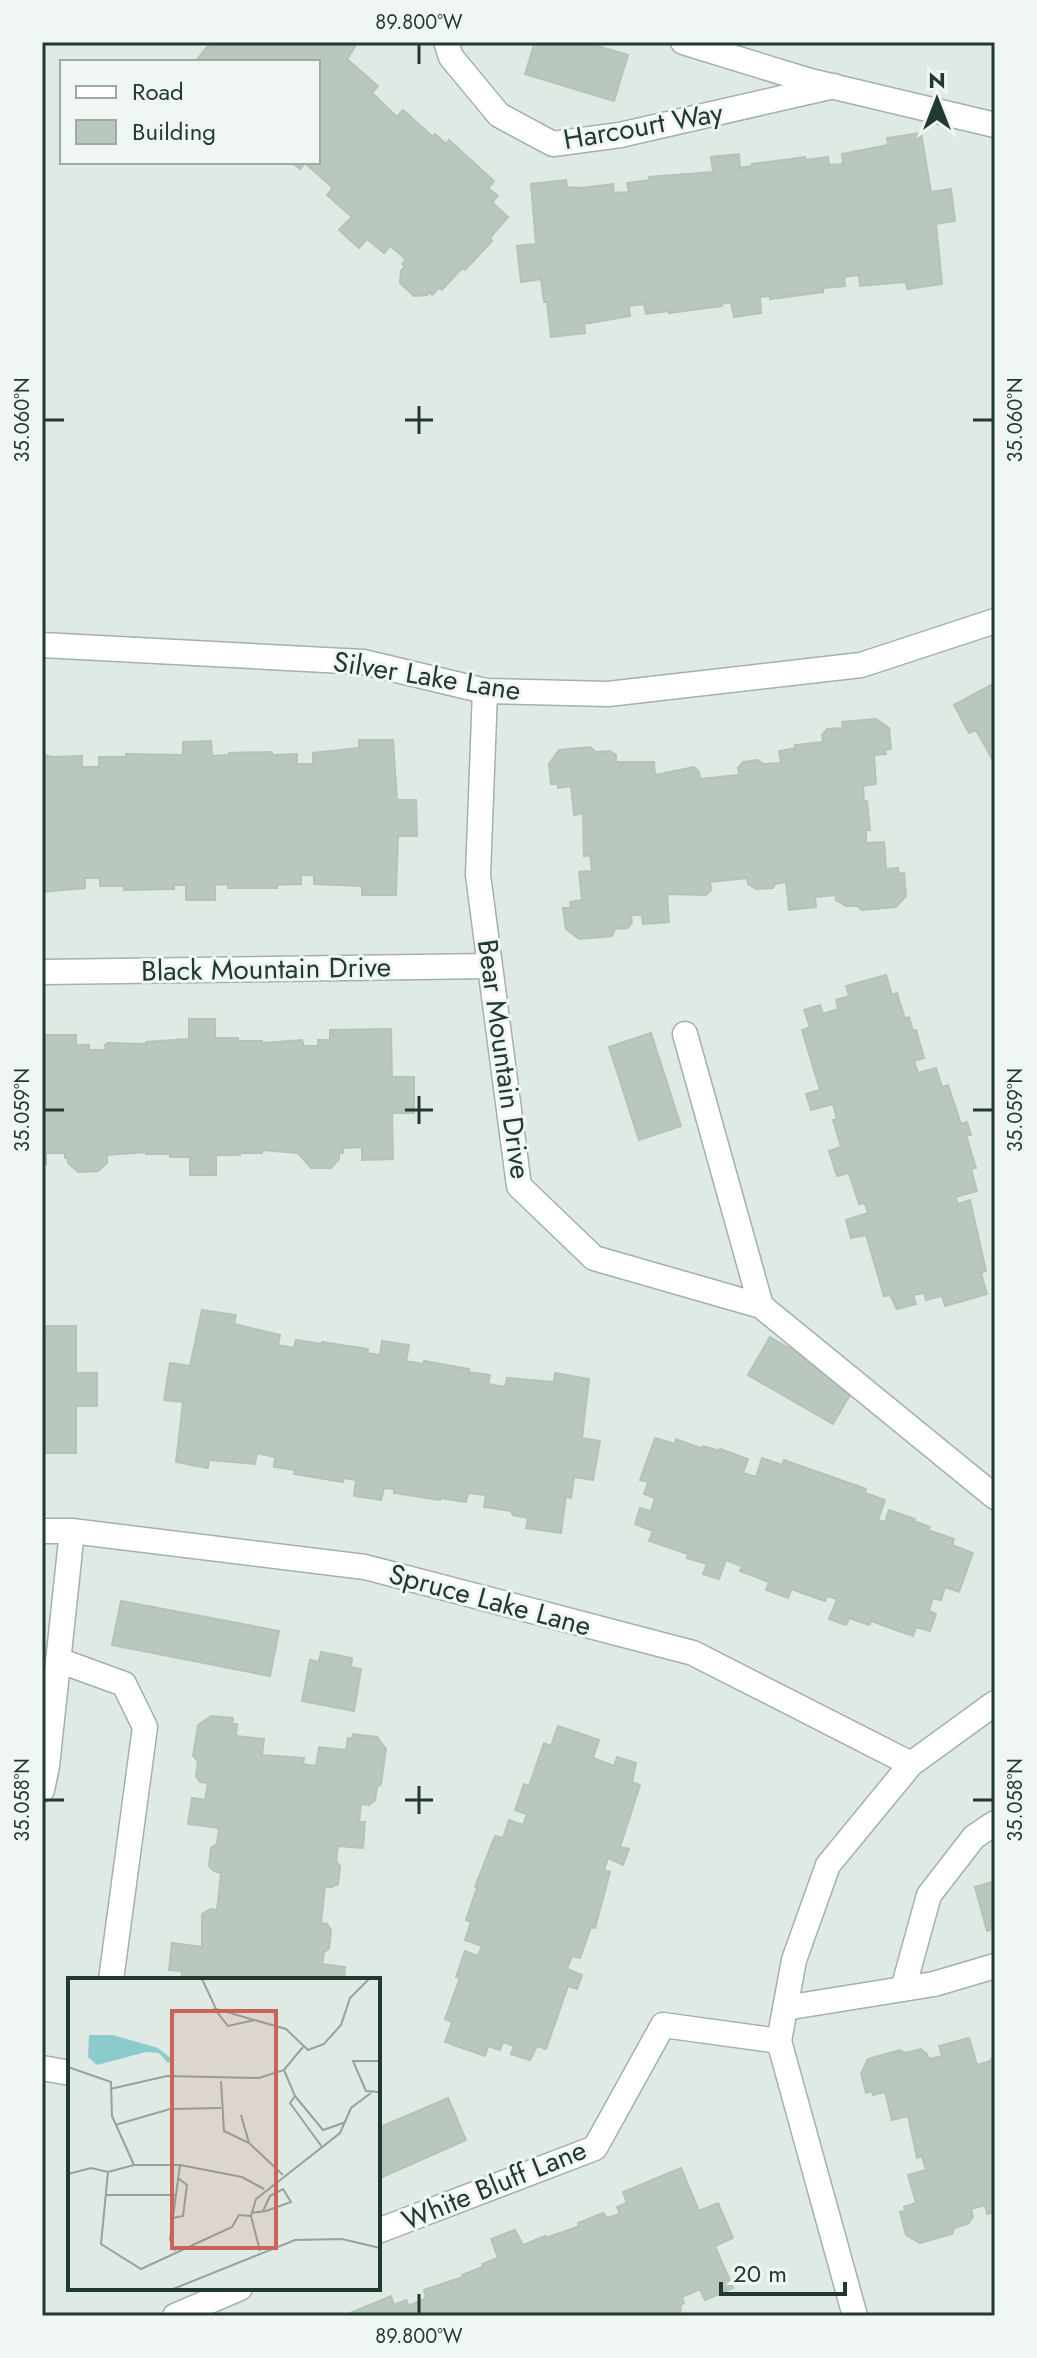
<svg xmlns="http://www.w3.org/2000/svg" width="1037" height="2358" font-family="Jost,sans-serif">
<rect width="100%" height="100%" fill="#e0eae4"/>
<path fill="#b9c7bf" stroke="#b3c3ba" stroke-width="2" d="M211 42H350L355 47 347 59 378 86 372 93 397 117 403 110 433 137 435 134 446 144 449 140 494 181 488 188 498 196 492 202 508 217 490 238 492 241 465 270 462 268 442 290 439 288 432 295 430 292 427 295 414 296 400 283 401 271 405 266 402 264 406 259 390 246 384 253 367 239 359 248 339 230 352 217 327 195 333 188 305 163 300 169 291 162H318V62H195Z
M535 42H584L628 55 614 101 525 74Z
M921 133 931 192 951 189 955 221 936 224 942 284 907 289 906 282 860 286 859 275 844 277 845 286 823 288V292L770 299V296L760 297 761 313 734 317 731 302 721 304 722 306 669 313V311L646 314 644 304 629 306 630 316 584 324 585 333 551 337 547 302H544L541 279 521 282 517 246 536 244 531 184 566 180 567 187 582 188 613 184 614 193 629 192 627 183 650 180 649 177 713 172 711 157 739 154 740 168 752 166V164L805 157 806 160 828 157 829 165 843 164 842 154 888 145 887 138Z
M995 683V764L976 730 969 733 954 705Z
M876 719 889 728 891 749 885 750 886 754 874 755 876 784 863 786 864 801H867L870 830H866V843L884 842 886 869 898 868 899 874 904 873 906 896 896 907 862 910 857 906H846L836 900V895L815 897 816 907 789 910 786 882 775 884 773 888 756 889 748 884 747 878 710 882 711 890 706 895 667 894 669 922 643 924 642 915H631L632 922 628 928 615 929 612 936 579 939 566 929 563 908H571L570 902 582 900 579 872 592 871 590 855 584 856 583 813 574 815 571 786 558 788V784H551L549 764 559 750 590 747 596 752 610 751 616 755V762H654L655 775 694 767 699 772 700 779 739 775 738 768 743 762 758 760 763 764 781 763 779 751 796 748 795 745 823 742 822 735 827 729 843 728 842 722Z
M359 740H393L397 800H416L417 836H398L396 895H362V886L314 884V875H301V884L277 885V888H228V884L215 885V900H186V885H174V889L124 890V886H100V878H85V888L42 892V754L52 757 82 756V767H99V757H126V754L183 755V742L211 741 212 756 229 755V753L272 752 273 755 297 754V764H313V753L359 748Z
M886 975 892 995 897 993 905 1019 909 1017 913 1031 916 1030 924 1058 914 1061 918 1073 936 1068 942 1087 948 1085 961 1124 967 1122 971 1135H966L976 1168 971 1169 977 1191 955 1197 958 1204 970 1200 986 1271 981 1273 987 1294 945 1306 942 1296 926 1300 924 1293 913 1295 916 1304 897 1309 890 1295 884 1296 866 1235 851 1238 846 1220 868 1213 865 1203 859 1204 849 1173 837 1176 829 1151 841 1147 833 1120 837 1119 833 1104 811 1110 806 1094 820 1090 802 1030 810 1027 804 1010 820 1005 823 1014 838 1009 836 1000 849 996 846 986Z
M189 1019H215V1038H238V1041H262V1043L302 1040 304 1046H318V1040H330V1030L391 1029 392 1077H414V1113H392L393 1159 362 1160V1147L343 1148V1153H339V1159L331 1168H311L298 1153 262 1150V1153H240V1155H216V1175H190V1157H170V1154H146V1152L107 1155V1163L98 1171 78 1172 68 1163V1158H65V1153H46V1164H42V1035H76V1045H89V1050H106L105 1045 108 1043 146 1044V1042L189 1039Z
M651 1033 681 1126 639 1140 609 1047Z
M202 1310 236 1315 234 1324 280 1335 278 1345 294 1348 296 1340 322 1344V1342L368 1349 367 1353 380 1355 382 1341 409 1345 406 1361 423 1364 424 1361 469 1369 468 1372 490 1375 488 1384 505 1387 507 1378 554 1382 555 1373 589 1379 582 1438 600 1441 593 1480 574 1477 571 1498 566 1496 561 1533 526 1528 528 1518 513 1515 511 1511 484 1507 486 1495 468 1493 466 1502 440 1498V1500L394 1493V1489L384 1488 381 1500 354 1496 356 1480 343 1478V1482L294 1474 295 1470 274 1467 275 1457 257 1453 255 1464 209 1460 208 1468 176 1462 183 1402 164 1400 170 1363 190 1366Z
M46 1326H76V1373H97V1406H76V1453H42V1338H46Z
M770 1337 855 1386 833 1424 748 1375Z
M655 1438 675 1444 676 1439 703 1449V1446L720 1451V1449L748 1459 743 1473 756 1477 762 1458 782 1465 784 1460 866 1489 865 1493 885 1500 878 1520 885 1522 889 1510 915 1519 914 1521 930 1527 928 1530 954 1539 952 1545 973 1553 959 1592 945 1587 941 1600 933 1598 929 1611 936 1614 930 1631 916 1627 913 1636 871 1621 869 1625 849 1618 846 1625 829 1619 837 1599 827 1596 825 1601 791 1589 788 1598 766 1590 769 1582 740 1571 742 1566 726 1560 719 1579 703 1574 707 1564 687 1558 688 1554 649 1541 653 1531 635 1524 640 1508 651 1511 655 1498 644 1494 648 1482 640 1480Z
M121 1601 279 1631 270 1676 112 1645Z
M321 1652 352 1658 351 1667 361 1669 354 1711 302 1701 310 1660 319 1662Z
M211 1716 233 1718 232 1724H237L236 1736 264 1739 262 1755 304 1758 303 1764 316 1766 319 1747 346 1750 348 1738 352 1739 353 1734 377 1737 386 1749 381 1784 377 1787 375 1800 369 1805 361 1804 359 1822H365L363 1848 338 1846 336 1861 340 1866 338 1884 332 1887H325L321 1923 327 1924 331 1930 329 1949 324 1952 322 1964 345 1967 344 1980H181L182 1971 169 1970 172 1943 202 1947V1914L211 1909 217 1910 221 1873 214 1871 209 1866 211 1848 217 1844 219 1828 188 1824 192 1798 205 1800 208 1783 200 1782 196 1776 198 1761 193 1756 198 1725Z
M558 1726 599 1740 593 1758 614 1766 617 1757 636 1763 632 1782 640 1785 620 1847 629 1849 623 1865 608 1858 604 1870 610 1872 595 1928 591 1927 580 1958 572 1956 567 1969 582 1975 577 1989 568 1986 546 2049 537 2046 530 2060 511 2054 514 2046 503 2042 500 2050 488 2046 485 2056 445 2042 452 2022 445 2019 460 1978 456 1977 465 1951 478 1956 482 1946 465 1940 471 1922 466 1920 477 1888 475 1887 495 1836 503 1838 509 1820 523 1825 527 1814 515 1810 524 1784 529 1786 544 1743 551 1746Z
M995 1881V1929L987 1931 975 1887Z
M969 2038 977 2065 990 2061 995 2054V2212L987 2214 985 2205 971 2209 973 2217 968 2224 954 2228 952 2234 920 2243 906 2235 900 2212 905 2211 904 2207 916 2203 908 2175 926 2170 922 2156 917 2158 908 2116 892 2120 885 2092 873 2095 872 2091 866 2093 861 2073 868 2059 900 2050 905 2053 921 2049 927 2054 929 2059 942 2056 939 2046Z
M448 2098 466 2140 378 2179V2128Z
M681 2168 699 2211 718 2203 733 2238 715 2246 733 2288 705 2300 700 2289 682 2297 684 2303 681 2305 680 2316H343L391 2296 394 2305 406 2300 409 2306 426 2298 424 2290 463 2277 462 2275 483 2267 482 2264 498 2258 491 2239 515 2230 523 2245 545 2236V2238L566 2231 579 2226 578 2223 603 2213 607 2218 620 2214 617 2207 627 2203 623 2192Z"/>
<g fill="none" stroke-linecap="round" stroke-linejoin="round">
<defs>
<path id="minor" d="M446 42 451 57 499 115 553 144 620 135 834 86
M683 42 810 81 995 125
M42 645 363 662 485 691 608 694 861 665 995 621
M485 691 478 875 519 1186 594 1258 761 1306 995 1497
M42 972 489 966
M685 1034 761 1306
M42 1531H72L365 1567 693 1653 911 1764
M58 1660 124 1684 145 1727 111 1980
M42 1790 47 1766 72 1531
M903 1989 929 1895 974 1837 995 1823
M785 2008 934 1984 995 1966
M42 2068 70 2073
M378 2231 595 2148 663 2025 779 2041
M175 2316 240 2288
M855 2316 779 2041 794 1960 828 1865 911 1764 995 1703"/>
</defs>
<use href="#minor" stroke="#a3b1aa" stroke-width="27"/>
<use href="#minor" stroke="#fff" stroke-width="24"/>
</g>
<path fill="none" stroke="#22392f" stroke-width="3" d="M419 44V64M419 406V434M44 420H64M405 420H433M973 420H993M419 1096V1124M44 1110H64M405 1110H433M973 1110H993M419 1786V1814M44 1800H64M405 1800H433M973 1800H993M419 2294V2314"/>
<g text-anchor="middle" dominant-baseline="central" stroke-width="6" stroke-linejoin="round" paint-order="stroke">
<g font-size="28" fill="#22392f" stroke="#f0f7f2">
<text transform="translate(643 126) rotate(-10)">Harcourt Way</text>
<text transform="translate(427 676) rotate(9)">Silver Lake Lane</text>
<text transform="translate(266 969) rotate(-1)">Black Mountain Drive</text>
<text transform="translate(504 1059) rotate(82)">Bear Mountain Drive</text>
<text transform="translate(490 1600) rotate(15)">Spruce Lake Lane</text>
<text transform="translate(494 2185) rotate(-22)">White Bluff Lane</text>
</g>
</g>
<g transform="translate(68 1978)">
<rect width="312" height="312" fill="#e0eae4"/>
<path d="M21 57H45L90 70 105 82 100 85 91 75 78 74 29 87 20 79Z" fill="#8ccbcb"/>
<path fill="none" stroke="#94a39c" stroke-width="2" d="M134 1 148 31 218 51 240 72 256 66 273 47 282 20 301 1M146 30 160 48 187 42M312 83H285L298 113 312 114M0 89 43 104 44 138 66 187M216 92 227 118 222 125 254 169M153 103 156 153 181 165 215 197M42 111 99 98 191 100 216 92 235 69M227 118 255 152 278 144M173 137 181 165M47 147 102 131 153 130M40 194 33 266 73 291 164 249 171 237 183 238M0 196 23 190 40 194 66 187H112L174 199 196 211M37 217H108M183 235 198 233 223 224 215 211 202 218 195 233M105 240 115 238 119 207 110 200M107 273 102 261 112 187M192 273 183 238 188 221 272 155 283 130 303 115M105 311 227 262 274 261 312 270"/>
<path fill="#ca645a" fill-opacity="0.15" stroke="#ca645a" stroke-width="4" d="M104 33H208V270H104Z"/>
<rect width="312" height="312" fill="none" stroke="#22392f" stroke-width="4"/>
</g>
<rect width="1037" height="2358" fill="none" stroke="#f0f7f2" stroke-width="88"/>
<rect x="60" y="60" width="260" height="104" fill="#f0f7f2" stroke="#9eaba4" stroke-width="2"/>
<rect x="76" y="86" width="40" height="12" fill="#ffffff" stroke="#9eaba4" stroke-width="2"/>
<text x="132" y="100" font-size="24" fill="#22392f">Road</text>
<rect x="76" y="120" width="40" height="24" fill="#b9c7bf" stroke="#9eaba4" stroke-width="2"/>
<text x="132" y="140" font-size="24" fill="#22392f">Building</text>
<g transform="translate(937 100)" stroke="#f0f7f2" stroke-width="6" paint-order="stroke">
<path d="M0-6L14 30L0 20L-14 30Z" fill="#22392f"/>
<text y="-12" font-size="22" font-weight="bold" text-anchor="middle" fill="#22392f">N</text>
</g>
<path d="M721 2282v12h124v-12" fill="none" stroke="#22392f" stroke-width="4"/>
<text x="733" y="2282" font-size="24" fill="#22392f" stroke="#f0f7f2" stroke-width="6" paint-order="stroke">20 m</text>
<rect x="44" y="44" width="949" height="2270" fill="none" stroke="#22392f" stroke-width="3"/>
<g font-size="20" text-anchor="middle" fill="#22392f">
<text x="419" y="29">89.800°W</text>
<text transform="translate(22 420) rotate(-90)" y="7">35.060°N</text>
<text transform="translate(1015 420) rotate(-90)" y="7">35.060°N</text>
<text transform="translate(22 1110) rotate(-90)" y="7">35.059°N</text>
<text transform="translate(1015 1110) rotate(-90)" y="7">35.059°N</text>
<text transform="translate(22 1800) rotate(-90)" y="7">35.058°N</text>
<text transform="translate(1015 1800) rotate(-90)" y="7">35.058°N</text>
<text x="419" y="2343">89.800°W</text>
</g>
</svg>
